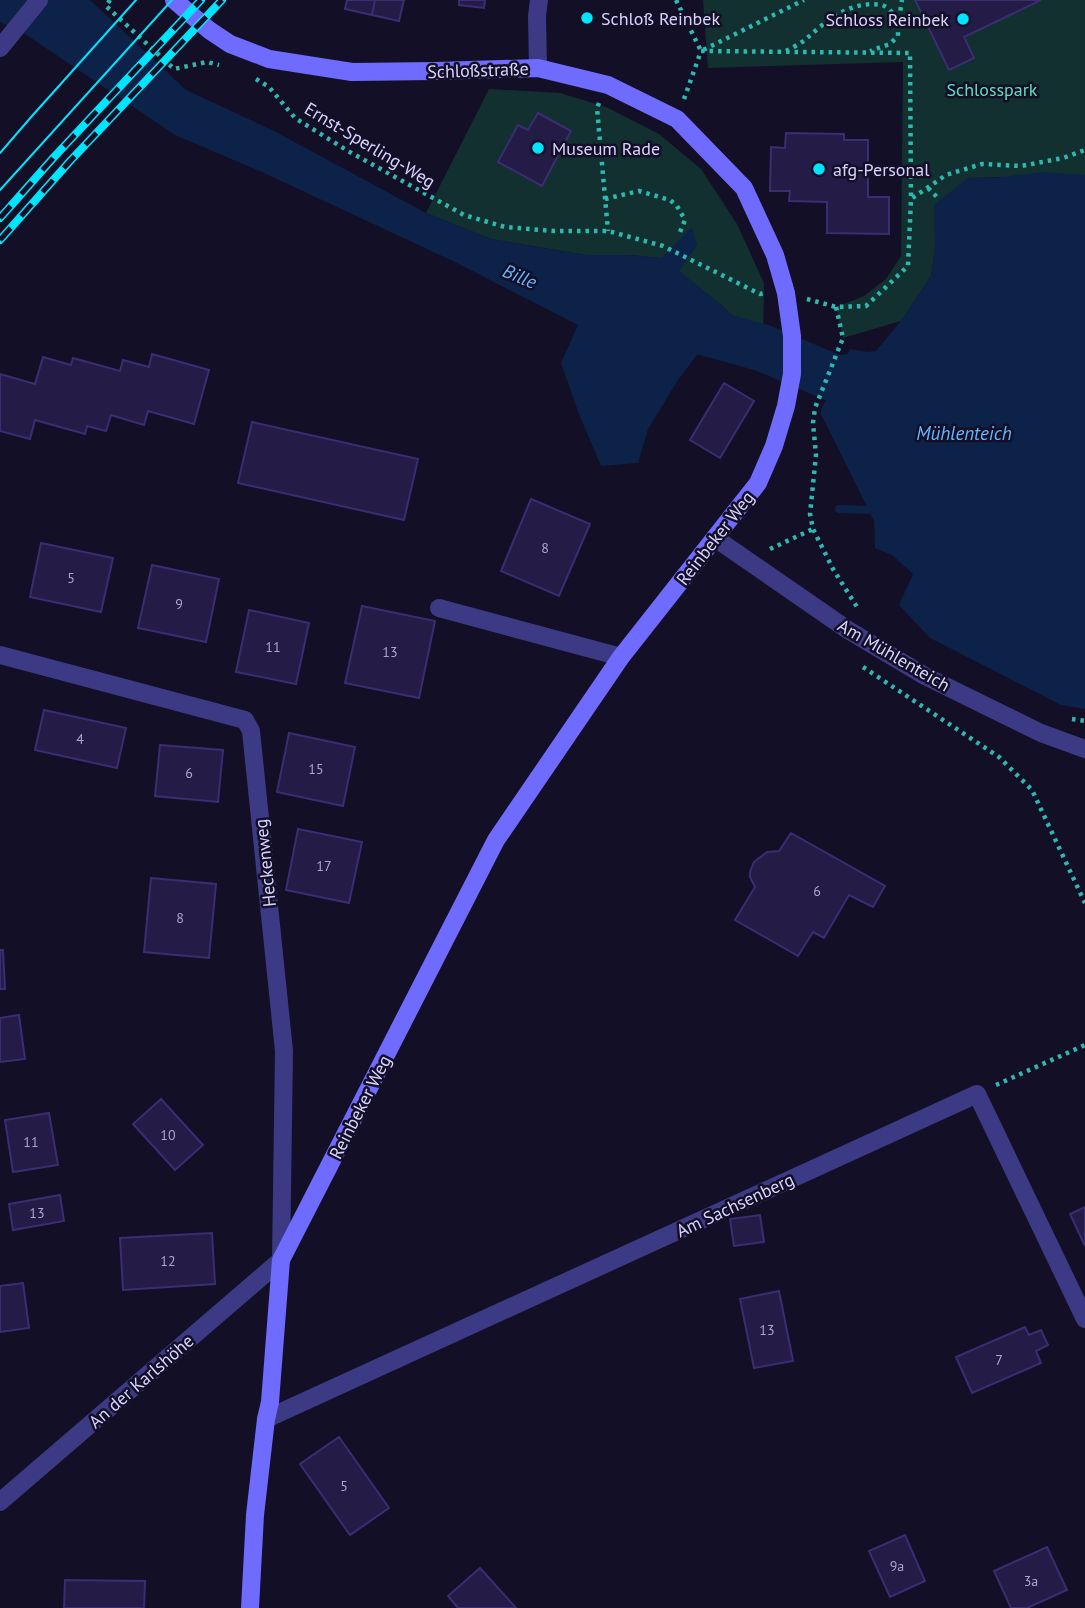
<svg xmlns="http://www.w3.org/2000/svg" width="1085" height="1608" font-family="'PT Sans',sans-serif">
<rect width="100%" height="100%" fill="#130f26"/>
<path fill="#12302f" d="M703 0H1085V175L968 178 935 248 931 276 901 321 843 338 836 307 864 296 886 279 901 256 903 62 708 68Z
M489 89 560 93 606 107 659 134 701 169 737 224 764 283 763 339 748 329 720 304 678 271 697 245 661 258 630 255H585L491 239 426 213Z"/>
<path fill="#0c2248" d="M0 0H90L186 90 274 131 426 213 491 239 585 255H630L661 258 692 227 697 245 679 271 720 304 748 329 763 339V356L715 349 697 355 678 380 648 429 638 463 601 466 579 414 561 363 578 325 455 262 264 173 175 135 25 34 0 22Z
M1044 172 1085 175V709L1061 705 930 638 899 605 913 574 892 555 875 548 874 521 820 412 850 349 874 353 901 321 931 276 935 248 934 205 968 178H993Z"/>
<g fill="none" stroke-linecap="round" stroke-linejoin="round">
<path stroke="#0c2248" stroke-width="8" d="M839 509 868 510"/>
<path stroke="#0c2248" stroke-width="47" d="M702 331 763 348 836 379 899 372"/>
</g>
<path fill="#241b47" stroke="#3b2d73" stroke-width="2" d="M347 0H375L372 15 345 9Z
M375 0H404L399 21 372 15Z
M459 0H485L484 8 459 5Z
M915 0H1041L964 37 974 58 949 70Z
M538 113 571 131 542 186 498 162 518 125 528 130Z
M786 133 844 134V140H868V197H889V234L827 233V202L789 201 790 191H770L771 147 785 148Z
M152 354 209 370 194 424 148 411 144 425 111 415 106 431 87 426 85 434 35 420 30 439 0 431V374L35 384 43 357 71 365 73 358 120 371 123 360 149 367Z
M724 383 754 401 720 458 690 440Z
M252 422 418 459 404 520 238 483Z
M531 499 590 524 559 596 501 571Z
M41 543 113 558 101 612 30 597Z
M152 565 219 579 206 642 138 628Z
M362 606 435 621 419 698 345 683Z
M249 610 309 623 296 684 236 672Z
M44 710 126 728 117 768 35 750Z
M289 733 355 747 343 806 277 792Z
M160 745 223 750 218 802 155 796Z
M298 829 362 842 349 903 286 890Z
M791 833 885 886 873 907 849 895 824 938 813 932 798 956 735 920 755 887 750 877V872L754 862 767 852 779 851Z
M151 878 216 884 209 958 144 952Z
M0 950H3L5 989H0Z
M19 1015 25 1059 0 1062V1018Z
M161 1099 203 1145 175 1170 133 1124Z
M49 1113 58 1165 13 1172 5 1120Z
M60 1195 64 1221 13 1230 9 1204Z
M1085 1207V1246L1070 1214Z
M760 1215 764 1242 734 1246 730 1219Z
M212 1233 215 1284 123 1290 120 1238Z
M23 1283 29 1328 0 1332V1286Z
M779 1291 793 1361 754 1368 740 1299Z
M1025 1327 1029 1335 1041 1330 1048 1345 1036 1351 1041 1363 972 1393 956 1357Z
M339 1437 389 1508 350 1535 300 1464Z
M905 1535 925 1581 890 1597 869 1551Z
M1047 1547 1067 1590 1027 1608H1011L994 1571Z
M480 1568 516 1608H458L448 1596Z
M65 1580 145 1581 144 1608H64Z"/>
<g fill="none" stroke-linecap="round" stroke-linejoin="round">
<path stroke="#2fb8b0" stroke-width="4.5" stroke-dasharray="3.5 5" stroke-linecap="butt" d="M110 0 106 6 174 69 207 62 219 65
M676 0 701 51 804 0
M899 19 902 0
M786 51C792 48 799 44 805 40 826 21 850 0 882 5 888 7 894 15 898 19V36L890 44 870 51
M256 79 269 87 295 118 348 151 464 215 505 227 554 231H608L663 246 760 294 764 293
M684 99 701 51 910 53 911 199
M599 103 597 108 608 231
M928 188 940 200
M605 199 639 191 670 200 677 206 685 220 680 232
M807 299 836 307 866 306 908 266 911 199 946 175 982 164 1021 166 1063 158 1085 150
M836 307 843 338 815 408 813 423 816 455 810 514 813 529 833 569 857 607
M770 549 813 529
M863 667 999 757 1032 790 1085 903
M1072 719 1085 721
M996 1085 1085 1045"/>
<path stroke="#3d3a85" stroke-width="18" d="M0 48 39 0
M538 68 537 16 539 0
M715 538 848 630 925 676 1041 733 1085 749
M439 608 621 657
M0 655 245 720 251 731 284 1051 281 1260 0 1502
M266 1419 977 1094 1085 1319"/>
<path stroke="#6f6bff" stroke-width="18" d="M174 0 209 30 230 44 269 59 352 72 436 71 538 68 608 85 677 119 744 188 775 255 786 293 792 336V374L786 406 774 446 758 483 621 657 496 840 281 1260 270 1402 266 1419 255 1515 250 1608"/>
<path stroke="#00e5ff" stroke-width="2" d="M0 153 32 116 136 0
M0 190 172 0"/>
<defs>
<path id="rail" d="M0 218 55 156 201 0
M0 240 71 160 222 0"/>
</defs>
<use href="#rail" stroke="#00e5ff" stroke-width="8"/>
<use href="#rail" stroke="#130f26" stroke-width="5" stroke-dasharray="16" stroke-linecap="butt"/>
</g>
<g fill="#00e5ff" stroke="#130f26" stroke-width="2.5">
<circle cx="587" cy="18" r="7"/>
<circle cx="963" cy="19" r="7"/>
<circle cx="538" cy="148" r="7"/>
<circle cx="819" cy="169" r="7"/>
</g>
<g text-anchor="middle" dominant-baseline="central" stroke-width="5" stroke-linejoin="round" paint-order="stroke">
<g font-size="14" fill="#aca6d1">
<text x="545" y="548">8</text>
<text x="71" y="578">5</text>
<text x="179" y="604">9</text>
<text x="273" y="647">11</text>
<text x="390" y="652">13</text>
<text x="80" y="739">4</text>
<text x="316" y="769">15</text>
<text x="189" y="773">6</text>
<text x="324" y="866">17</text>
<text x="817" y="891">6</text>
<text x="180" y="918">8</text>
<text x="168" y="1135">10</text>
<text x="31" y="1142">11</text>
<text x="37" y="1213">13</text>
<text x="168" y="1261">12</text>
<text x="767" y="1330">13</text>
<text x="999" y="1360">7</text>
<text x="344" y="1486">5</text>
<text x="897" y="1566">9a</text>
<text x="1031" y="1581">3a</text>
</g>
<g font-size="18" fill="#d9d4ff" stroke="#130f26" text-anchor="start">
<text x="601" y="18">Schloß Reinbek</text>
<text x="949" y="19" text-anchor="end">Schloss Reinbek</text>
<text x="552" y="148">Museum Rade</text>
<text x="833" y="169">afg-Personal</text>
</g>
<g font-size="18" fill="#d9d4ff" stroke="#130f26">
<text transform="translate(478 70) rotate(-2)">Schloßstraße</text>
<text transform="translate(370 145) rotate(31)">Ernst-Sperling-Weg</text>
<text transform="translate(715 538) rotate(-52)">Reinbeker Weg</text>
<text transform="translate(894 655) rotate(30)">Am Mühlenteich</text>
<text transform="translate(265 863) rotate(-96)">Heckenweg</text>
<text transform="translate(360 1107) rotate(-63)">Reinbeker Weg</text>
<text transform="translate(735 1205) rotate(-25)">Am Sachsenberg</text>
<text transform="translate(141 1381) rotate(-41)">An der Karlshöhe</text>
</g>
<g font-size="18" fill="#5fe0c0" stroke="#130f26">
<text x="992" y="89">Schlosspark</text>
</g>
<g font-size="19" font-style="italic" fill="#62b6ff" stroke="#130f26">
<text transform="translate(520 276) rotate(23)">Bille</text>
<text x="964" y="433">Mühlenteich</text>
</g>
</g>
</svg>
